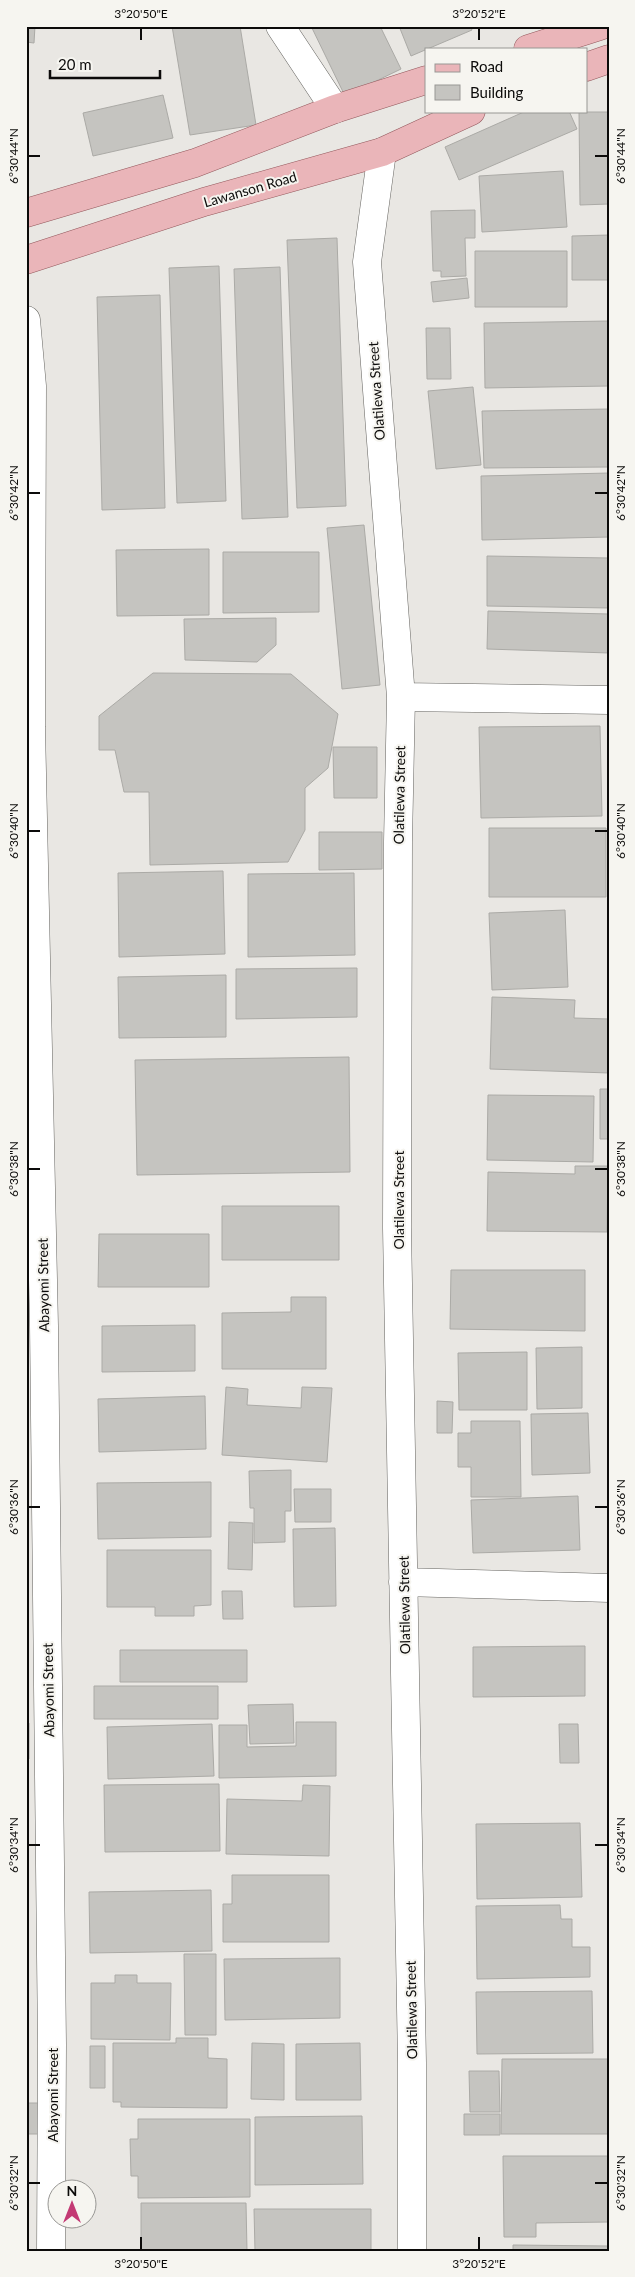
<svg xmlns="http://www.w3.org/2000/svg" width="635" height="2277" font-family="Lato,sans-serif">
<rect width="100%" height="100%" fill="#e9e7e3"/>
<path fill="#c5c4c0" stroke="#abaaa6" d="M26 26H35L34 43 26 42Z
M172 26H240L256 125 190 135Z
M311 26H380L401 69 345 96Z
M399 26H470L472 30 411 56Z
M163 95 173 138 93 156 83 113Z
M526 111H569L577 129 459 180 445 147Z
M579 112H609V204L580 205Z
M563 171 567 227 482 232 479 176Z
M475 210V238H465L466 276 441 277V271H433L431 211Z
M609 235V280H572V236Z
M337 238 346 506 297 508 287 240Z
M475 251H567V307H475Z
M219 266 226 501 177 503 169 268Z
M280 267 288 517 242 519 234 269Z
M467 278 469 298 433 302 431 282Z
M160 295 165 508 102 510 97 297Z
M609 321V386L485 388 484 323Z
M426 328H450L451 379H427Z
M473 387 481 465 436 469 428 391Z
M609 409V467L484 468 482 411Z
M609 473V537L482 540 481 476Z
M364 525 380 685 342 689 327 528Z
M209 549V615L117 616 116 550Z
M223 552H319V612L223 613Z
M487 556 609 558V608L487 606Z
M488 611 609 614V653L487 649Z
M276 618V645L257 662 185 660 184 619Z
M153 673 291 674 338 714 328 768 305 788V830L288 862 150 865 149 792H124L115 750H99V716Z
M600 726 602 816 481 818 479 727Z
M333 747H377V798H334Z
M489 828H606V897H489Z
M319 832H382V869L319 870Z
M223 871 225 954 119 957 118 873Z
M354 873 355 955 248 957V874Z
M565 910 568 987 492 990 489 913Z
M357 968V1017L236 1019V969Z
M226 975V1037L119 1038 118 977Z
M492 997 575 1000 574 1018 609 1019V1073L490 1069Z
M349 1057 350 1172 137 1175 135 1060Z
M600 1089H609V1139H600Z
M488 1095 594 1096 593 1162 487 1160Z
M575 1166H608L607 1232 487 1231 488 1172 575 1174Z
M222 1206H339V1260H222Z
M99 1234H209V1287H98Z
M451 1270H585V1331L450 1329Z
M291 1297H326V1369H222V1313L291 1312Z
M195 1325V1371L102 1372V1326Z
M582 1347V1408L537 1409 536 1348Z
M527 1352V1410H459L458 1353Z
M226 1387 248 1389 247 1405 301 1408 302 1387 332 1388 327 1462 222 1455Z
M205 1396 206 1449 99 1452 98 1399Z
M437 1401 453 1402 452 1433H437Z
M588 1413 590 1473 532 1475 531 1414Z
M471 1421H520L521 1497H471V1467H458V1433H471Z
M291 1470V1511H285V1542L254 1543V1508H250L249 1471Z
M211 1482V1537L98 1539 97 1483Z
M294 1489H331V1522H295Z
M578 1496 580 1550 473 1553 471 1500Z
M229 1522 253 1523 252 1570 228 1569Z
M335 1528 336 1606 294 1607 293 1529Z
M107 1550H211V1605L194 1606V1616H155V1607H107Z
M222 1591H242L243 1619H223Z
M585 1646V1696L473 1697V1647Z
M120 1650H247V1682H120Z
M94 1686H218V1719H94Z
M293 1704 294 1743 250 1744 248 1705Z
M296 1722H336V1776L219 1778V1725H247V1747L296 1746Z
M26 1723H29V1759H26Z
M212 1724 214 1776 108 1779 107 1727Z
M559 1724H578L579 1763H560Z
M219 1784 220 1851 105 1852 104 1785Z
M303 1785 330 1786 329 1856 226 1854 227 1799 302 1801Z
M580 1823 582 1897 477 1899 476 1824Z
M232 1875H329V1942H223V1904H232Z
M211 1890 212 1951 90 1953 89 1892Z
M560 1905 561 1919H572V1947H590V1977L477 1979 476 1906Z
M184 1954H216V2035H185Z
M340 1958V2018L225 2020 224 1959Z
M115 1975H137V1983H171L170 2040 91 2039V1983H115Z
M592 1991 593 2053 477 2054 476 1992Z
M176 2038H208V2058L227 2059V2108L121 2107V2102H113V2043H176Z
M252 2043 284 2044V2100L251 2099Z
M360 2043 361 2100H296V2044Z
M90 2046H105V2088H90Z
M502 2059H609V2134H501Z
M469 2071H499L500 2112H470Z
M26 2103H41L42 2134H26Z
M464 2114H500V2135H464Z
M362 2116 363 2184 255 2185V2117Z
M138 2119H250V2197L138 2198V2176H131L130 2139H138Z
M503 2156H609V2222L536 2223V2237H504Z
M141 2203H246L247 2251H141Z
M254 2209H371V2251H255Z
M513 2245 609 2246V2251H513Z"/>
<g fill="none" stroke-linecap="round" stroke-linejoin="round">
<defs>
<path id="minor" d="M280 26 335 109
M382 152 367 262 401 697 398 842 397 1228 412 2063V2251
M26 320 32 386 31 727 44 1326 52 2045 51 2251
M401 697 609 700
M403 1582 609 1588"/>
<path id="major" d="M528 49 600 26
M586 67 609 59
M26 213 195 163 335 109 426 80
M26 260 204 202 382 152 471 111"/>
</defs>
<use href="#minor" stroke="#656460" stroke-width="29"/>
<use href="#major" stroke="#93595d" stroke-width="29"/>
<use href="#minor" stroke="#fff" stroke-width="28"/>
<use href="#major" stroke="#eab5b9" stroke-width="28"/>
</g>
<path fill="none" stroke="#0c0b0a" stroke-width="2" d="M141 28V40M479 28V40M28 156H40M595 156H608M28 493H40M595 493H608M28 831H40M595 831H608M28 1169H40M595 1169H608M28 1507H40M595 1507H608M28 1845H40M595 1845H608M28 2183H40M595 2183H608M141 2237V2250M479 2237V2250"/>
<g text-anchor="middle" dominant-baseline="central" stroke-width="4" stroke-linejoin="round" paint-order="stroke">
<g font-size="14" fill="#0c0b0a" stroke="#f6f5f0">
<text transform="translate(250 189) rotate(-16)">Lawanson Road</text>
<text transform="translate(376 391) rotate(-94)">Olatilewa Street</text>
<text transform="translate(399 795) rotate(-89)">Olatilewa Street</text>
<text transform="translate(398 1200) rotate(-90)">Olatilewa Street</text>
<text transform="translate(43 1285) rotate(-91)">Abayomi Street</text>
<text transform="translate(404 1605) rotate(-91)">Olatilewa Street</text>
<text transform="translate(48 1690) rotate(-91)">Abayomi Street</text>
<text transform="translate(411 2010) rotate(-91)">Olatilewa Street</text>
<text transform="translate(52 2095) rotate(-90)">Abayomi Street</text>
</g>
</g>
<rect width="635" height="2277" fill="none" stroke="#f6f5f0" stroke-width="55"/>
<rect x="425" y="48" width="162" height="65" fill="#f6f5f0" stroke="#989794"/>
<rect x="435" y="64" width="25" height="8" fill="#eab5b9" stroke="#989794"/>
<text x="470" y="72" font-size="15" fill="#0c0b0a">Road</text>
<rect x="435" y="85" width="25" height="15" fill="#c5c4c0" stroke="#989794"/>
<text x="470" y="98" font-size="15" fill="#0c0b0a">Building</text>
<g transform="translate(72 2204)"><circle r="24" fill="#f6f5f0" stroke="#989794"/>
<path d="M0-4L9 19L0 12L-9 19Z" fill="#c33a74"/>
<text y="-8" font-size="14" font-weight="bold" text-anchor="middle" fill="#0c0b0a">N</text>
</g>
<path d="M50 70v8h110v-8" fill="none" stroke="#0c0b0a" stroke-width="2.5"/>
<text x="58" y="70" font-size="15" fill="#0c0b0a" stroke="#f6f5f0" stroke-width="4" paint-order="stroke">20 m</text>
<rect x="28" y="28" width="580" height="2222" fill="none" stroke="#0c0b0a" stroke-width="2"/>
<g font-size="12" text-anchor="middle" fill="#0c0b0a">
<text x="141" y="18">3°20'50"E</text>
<text x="479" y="18">3°20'52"E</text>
<text transform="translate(14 156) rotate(-90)" y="4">6°30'44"N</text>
<text transform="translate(621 156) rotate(-90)" y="4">6°30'44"N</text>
<text transform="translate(14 493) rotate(-90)" y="4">6°30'42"N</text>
<text transform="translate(621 493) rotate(-90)" y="4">6°30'42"N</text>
<text transform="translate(14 831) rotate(-90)" y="4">6°30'40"N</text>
<text transform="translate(621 831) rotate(-90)" y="4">6°30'40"N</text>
<text transform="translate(14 1169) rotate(-90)" y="4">6°30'38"N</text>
<text transform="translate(621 1169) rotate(-90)" y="4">6°30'38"N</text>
<text transform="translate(14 1507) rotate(-90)" y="4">6°30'36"N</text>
<text transform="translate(621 1507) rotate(-90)" y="4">6°30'36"N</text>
<text transform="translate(14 1845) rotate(-90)" y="4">6°30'34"N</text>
<text transform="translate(621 1845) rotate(-90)" y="4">6°30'34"N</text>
<text transform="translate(14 2183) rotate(-90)" y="4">6°30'32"N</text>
<text transform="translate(621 2183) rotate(-90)" y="4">6°30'32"N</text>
<text x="141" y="2268">3°20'50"E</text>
<text x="479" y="2268">3°20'52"E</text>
</g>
</svg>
